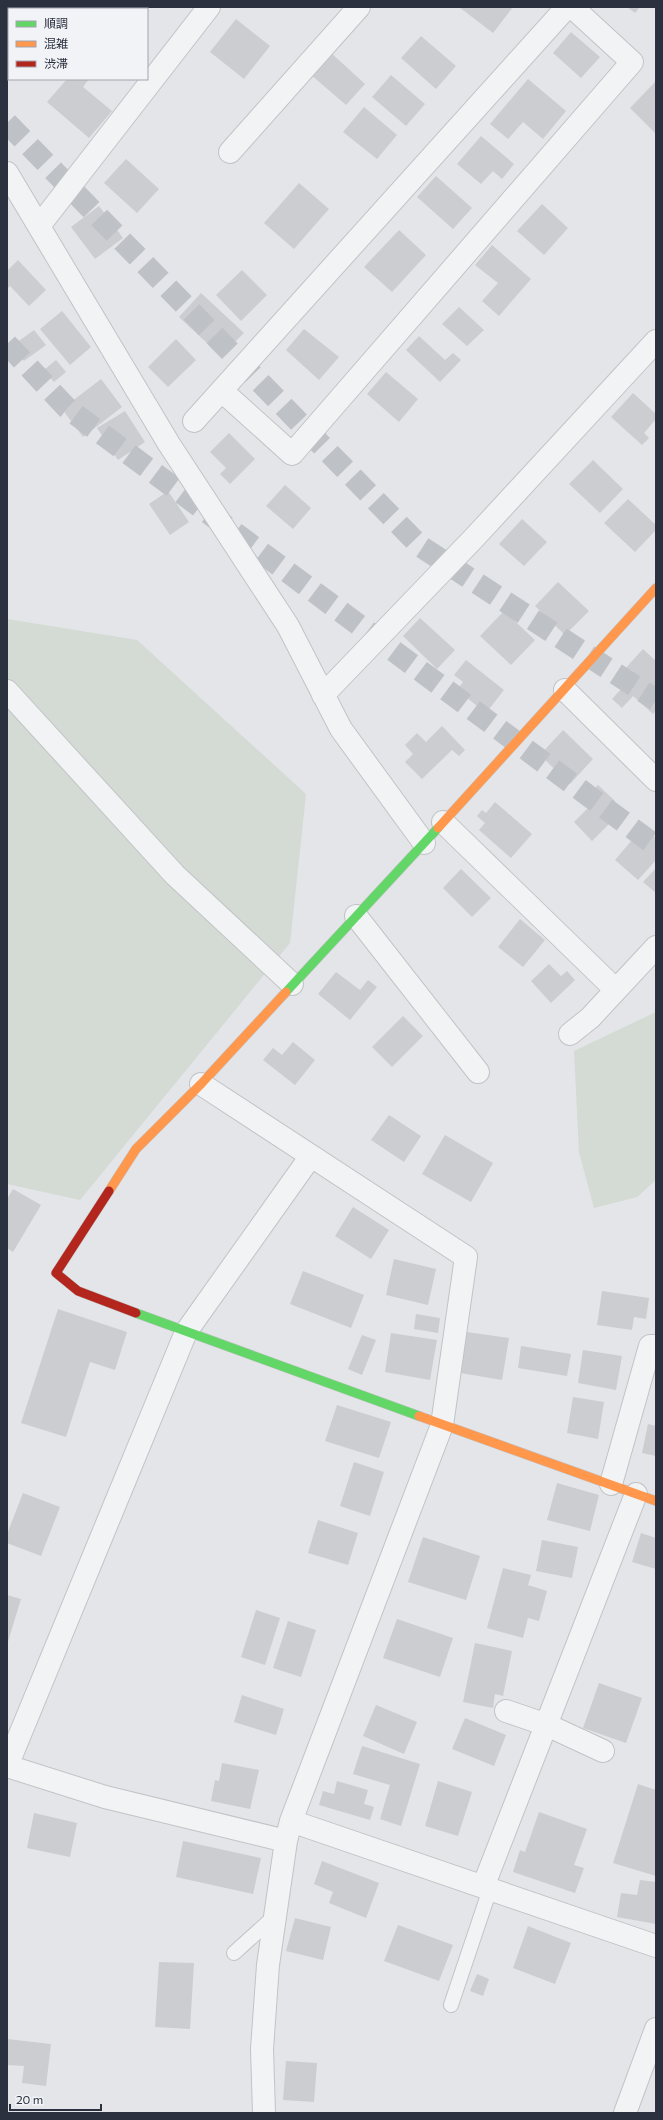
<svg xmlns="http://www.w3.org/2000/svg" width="663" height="2120" font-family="Commissioner,'Noto Sans JP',sans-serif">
<rect width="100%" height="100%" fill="#e3e5e8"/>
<path fill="#d3dbd4" d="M7 619 137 640 306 794 290 943 80 1200 7 1184Z
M656 1012V1180L637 1197 594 1208 579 1152 574 1051Z"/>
<path fill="#cccdd0" d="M43 7H78L76 9H45Z
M459 7H513L493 33Z
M627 7H640L635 13Z
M236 19 270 46 244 79 210 52Z
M571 32 600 57 581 78 553 53Z
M421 36 456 66 436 89 401 58Z
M330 52 365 84 346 105 310 74Z
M391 75 425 104 406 126 372 97Z
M67 79H89L83 87 112 111 89 138 47 102Z
M528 79 566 111 543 139 523 122 508 139 490 124Z
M655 82 656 83V134L630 108Z
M364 107 397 135 377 159 343 132Z
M481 136 514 164 502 179 493 171 481 184 457 164Z
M126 159 159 189 137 213 104 183Z
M436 176 472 208 453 229 417 197Z
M299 183 329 209 294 249 264 223Z
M542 204 568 228 544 255 517 231Z
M99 206 123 238 95 259 71 227Z
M399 230 426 255 392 292 364 267Z
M492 245 531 279 499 316 482 301 498 283 475 265Z
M18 260 46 290 29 306 10 286 7 289V271Z
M242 270 267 295 241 321 216 295Z
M201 293 244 333 221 356 179 317Z
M459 307 484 330 467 346 442 324Z
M62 311 91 347 70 365 40 329Z
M304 329 339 357 319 380 286 350Z
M34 330 46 345 24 361 12 346Z
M419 336 445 360 453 353 461 360 440 382 406 350Z
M176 339 196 360 168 387 148 367Z
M56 360 66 372 54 382 44 370Z
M386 372 418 399 399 422 367 394Z
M101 379 122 407 83 437 62 409Z
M633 393 656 414V419L644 433 649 438 642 445 611 417Z
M125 411 145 442 118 460 97 428Z
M229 433 255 459 230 484 220 474 226 468 210 452Z
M593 460 623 489 600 513 569 484Z
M285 485 311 508 293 529 266 506Z
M168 491 189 522 170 535 149 504Z
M628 499 656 525V530L635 552 604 523Z
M522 519 547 542 524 566 499 544Z
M558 582 589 611 565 635 535 606Z
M504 611 535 640 511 665 480 636Z
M420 618 455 650 437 669 403 636Z
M643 649 656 661V710L653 714 633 696 622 708 612 699 622 688 614 681Z
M466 660 504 690 486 713 457 690 463 682 454 675Z
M442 726 465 750 459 756 452 750 422 779 405 762 413 754 405 745 417 733 426 742Z
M563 730 593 759 570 784 540 755Z
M598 785 615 801 609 808 617 816 592 841 574 822 591 805 584 799Z
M495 802 532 834 511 858 479 830 485 823 477 816 482 810 486 813Z
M643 827 656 838V860L638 880 615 860Z
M656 868V893L643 882Z
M461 869 491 898 472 917 443 888Z
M520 919 545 940 523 967 498 947Z
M549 964 561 976 567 971 575 980 551 1003 531 981Z
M336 972 360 990 368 980 377 987 350 1020 318 994Z
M403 1016 423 1036 392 1067 372 1047Z
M293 1042 315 1060 295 1085 263 1060 273 1048 282 1055Z
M389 1115 421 1136 404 1162 371 1140Z
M445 1135 493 1163 471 1202 422 1174Z
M13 1189 41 1205 13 1252 7 1248V1199Z
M353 1207 389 1230 371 1259 335 1236Z
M394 1259 436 1269 428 1305 386 1295Z
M303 1271 364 1295 351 1328 290 1304Z
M602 1291 649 1298 646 1319 634 1317 632 1330 597 1325Z
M58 1309 127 1332 115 1370 90 1362 66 1437 21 1423Z
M416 1314 440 1318 438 1333 414 1329Z
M467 1332 509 1338 502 1380 460 1373Z
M391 1333 437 1340 430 1380 385 1372Z
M362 1335 376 1340 362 1375 348 1369Z
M521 1346 571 1354 567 1376 518 1368Z
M583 1350 622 1356 616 1390 578 1383Z
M573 1397 604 1402 598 1439 567 1433Z
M337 1405 391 1422 379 1458 325 1441Z
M648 1424 656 1426V1456L642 1453Z
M354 1462 384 1472 370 1516 340 1506Z
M557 1483 599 1495 590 1531 547 1520Z
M23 1493 60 1507 41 1556 7 1543V1534Z
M318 1520 358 1533 348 1565 308 1553Z
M641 1533 656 1538V1569L632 1562Z
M423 1537 480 1556 466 1600 408 1582Z
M542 1540 578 1547 572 1578 536 1571Z
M503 1568 531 1575 528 1585 547 1591 539 1621 528 1618 523 1638 487 1628Z
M7 1595 21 1599 7 1645Z
M256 1610 280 1618 265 1665 241 1657Z
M397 1619 453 1638 440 1677 383 1658Z
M288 1621 316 1630 301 1677 273 1668Z
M475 1643 512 1651 503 1696 495 1694 493 1708 463 1702Z
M599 1683 642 1698 626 1743 583 1728Z
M242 1695 284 1709 276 1735 234 1722Z
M376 1705 417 1722 404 1754 363 1736Z
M465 1718 506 1735 494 1766 452 1749Z
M362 1746 420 1764 401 1826 380 1819 390 1785 353 1774Z
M222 1763 259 1770 250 1809 211 1801 215 1780 219 1781Z
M337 1781 368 1790 364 1804 374 1807 370 1820 319 1805 323 1791 334 1794Z
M438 1781 472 1792 458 1836 425 1826Z
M638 1784 656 1790V1876L613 1863Z
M539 1812 587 1829 574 1865 584 1868 575 1893 513 1872 520 1850 525 1852Z
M34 1813 77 1823 70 1857 27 1848Z
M183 1841 261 1858 253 1894 176 1877Z
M322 1861 379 1883 366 1918 329 1903 333 1892 314 1884Z
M640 1880 656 1882V1924L617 1917 621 1893 637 1895Z
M295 1918 331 1927 323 1960 286 1951Z
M398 1925 453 1945 439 1981 384 1961Z
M528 1926 571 1943 555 1984 513 1968Z
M159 1962 194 1963 190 2029 155 2027Z
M477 1974 489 1979 483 1996 470 1991Z
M7 2039 51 2044 46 2086 22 2083 24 2066 7 2065Z
M286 2061 317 2063 314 2102 283 2100Z"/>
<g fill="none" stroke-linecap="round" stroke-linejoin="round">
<path stroke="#bec1c6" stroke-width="22" stroke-dasharray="22 11" stroke-linecap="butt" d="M7 123 420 546 656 700
M7 344 67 408 656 846"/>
<defs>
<path id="lane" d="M234 1953 275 1916
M451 2005 490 1889"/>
<path id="street" d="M230 152 359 7
M7 173 169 444 288 626 341 729 424 843
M39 226 209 7
M222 391 292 454 632 62 572 7
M194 421 567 7
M565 690 656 780
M7 691 175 875 292 984
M323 695 474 538 656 341
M443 822 616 990 656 947
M356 916 478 1072
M570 1034 590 1018 616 990
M201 1084 466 1257 442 1425 291 1821 286 1841 268 1965 262 2049 264 2113
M611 1484 650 1346H656
M506 1711 547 1725 603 1751
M7 1766 186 1332 311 1156
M7 1766 105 1797 286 1841
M291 1821 656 1946
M483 1887 636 1494
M625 2113 656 2029"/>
<path id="fast" d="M286 992 438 828
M136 1313 419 1416"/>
<path id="slow" d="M438 828 656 588
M109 1191 136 1149 201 1084 286 992
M419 1416 656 1501"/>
<path id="jam" d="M109 1191 56 1273 78 1291 136 1313"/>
</defs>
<use href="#lane" stroke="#c2c3c6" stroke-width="16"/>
<use href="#street" stroke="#c2c3c6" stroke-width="24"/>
<use href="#fast" stroke="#c2c3c6" stroke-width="10"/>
<use href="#slow" stroke="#c2c3c6" stroke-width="10"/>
<use href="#jam" stroke="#c2c3c6" stroke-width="10"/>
<use href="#lane" stroke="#f2f3f5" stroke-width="14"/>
<use href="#street" stroke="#f2f3f5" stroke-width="22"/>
<use href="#fast" stroke="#63d668" stroke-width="9"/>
<use href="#slow" stroke="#ff974d" stroke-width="9"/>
<use href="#jam" stroke="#b3261e" stroke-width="9"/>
</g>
<rect width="663" height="2120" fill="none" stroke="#2c313f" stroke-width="16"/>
<rect x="8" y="8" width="140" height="72" fill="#f1f3f6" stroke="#a2a5ad"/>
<rect x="16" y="21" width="20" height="6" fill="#63d668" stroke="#a2a5ad"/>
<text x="44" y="28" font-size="12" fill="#2c313f">順調</text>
<rect x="16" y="41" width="20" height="6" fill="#ff974d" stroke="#a2a5ad"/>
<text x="44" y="48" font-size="12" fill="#2c313f">混雑</text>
<rect x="16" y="61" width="20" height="6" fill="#b3261e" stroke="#a2a5ad"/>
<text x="44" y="68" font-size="12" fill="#2c313f">渋滞</text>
<path d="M10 2104v6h91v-6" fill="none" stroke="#2c313f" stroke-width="2"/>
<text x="16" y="2104" font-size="12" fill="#2c313f" stroke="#f1f3f6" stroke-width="3" paint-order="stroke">20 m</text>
</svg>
